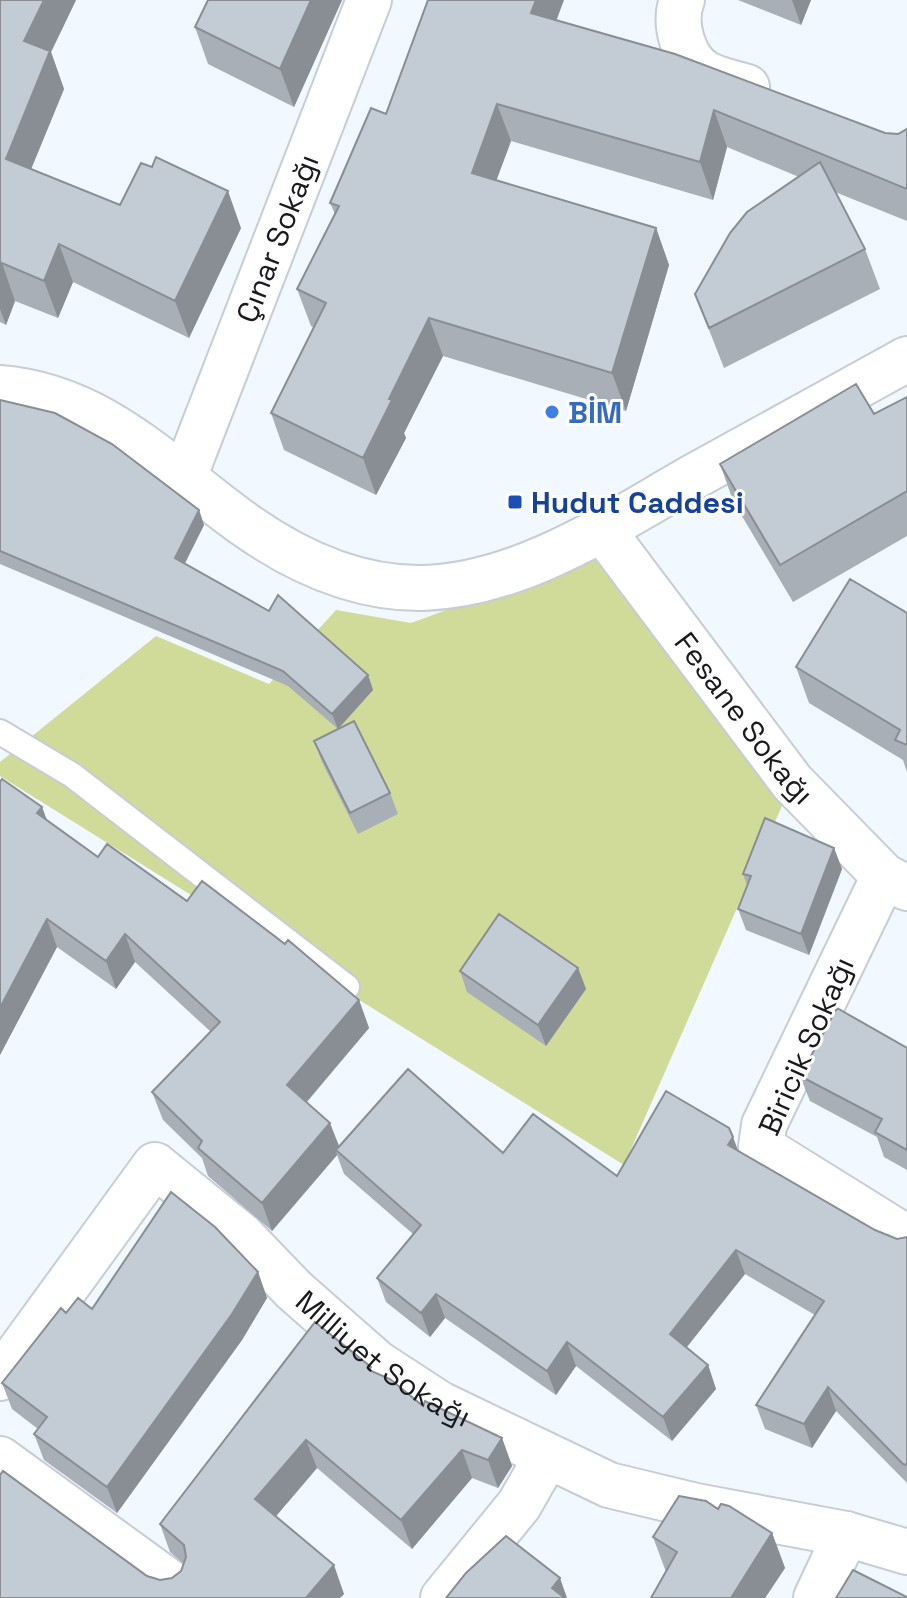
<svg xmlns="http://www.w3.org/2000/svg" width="907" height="1598" font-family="'Space Grotesk',sans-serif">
<rect width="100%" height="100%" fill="#f1f8ff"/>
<path fill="#d0da99" d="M607 551 796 774 624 1165 0 776V762L156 636 269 684 336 610 411 623Z"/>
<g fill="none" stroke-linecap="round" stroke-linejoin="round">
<defs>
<path id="lane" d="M0 732 72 775 347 987"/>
<g id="street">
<path d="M682 0C673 23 683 60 705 73 717 80 734 83 747 87"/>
<path id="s1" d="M185 475 369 0"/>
<path id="s2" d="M601 528 792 782 884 876 907 888"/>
<path d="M884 876 764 1125 761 1147 907 1238"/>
<path id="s3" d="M0 1378 155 1165 241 1235 294 1290 377 1363 440 1404 609 1485 696 1506 846 1534 907 1552"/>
<path d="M0 1459 172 1584"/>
<path d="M443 1598 519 1505 547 1456"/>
<path d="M816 1598 846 1534"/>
</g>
<path id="secondary" d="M0 388C102 396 166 468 244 524 296 561 358 589 423 588 522 585 612 523 695 476 766 437 836 398 907 359"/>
</defs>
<use href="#lane" stroke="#c6cdd6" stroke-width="28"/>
<use href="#street" stroke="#c6cdd6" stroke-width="48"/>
<use href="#secondary" stroke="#c6cdd6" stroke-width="48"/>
<use href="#lane" stroke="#fff" stroke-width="24"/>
<use href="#street" stroke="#fff" stroke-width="44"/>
<use href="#secondary" stroke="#fff" stroke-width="44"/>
</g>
<path fill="#a8afb6" d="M0 0H76L51 52 64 89 31 169 120 205 241 228 189 338 73 282 58 318 15 301 6 325 0 322Z
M208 0H342L294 107 208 64 195 27Z
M738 0H811L801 25Z
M556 20 885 133 898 134 907 129V221L835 192 865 249 880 289 724 368 695 294 799 177 727 147 713 200 511 141 496 181 656 228 669 265 626 411 443 356 404 433 406 438 376 495 284 450 271 413 314 328 311 326 297 289 335 214 330 203 386 114Z
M907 397V536L793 602 733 501 720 464 874 414Z
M0 400 199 510 204 525 185 563 368 675 373 690 338 729 390 793 398 814 358 834 322 762 314 741 338 729 288 686 0 564Z
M907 613V772L903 760 809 703 796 667Z
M42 807 47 820 98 857 187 901 359 1000 369 1028 307 1102 339 1146 503 1153 617 1176 738 1151 875 1230 897 1239 907 1237V1483L836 1411 812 1448 765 1429 756 1405 815 1315 745 1274 686 1348 708 1365 716 1389 672 1441 576 1366 556 1395 445 1318 430 1337 386 1302 377 1278 413 1234 344 1174 337 1155 272 1231 208 1176 202 1158 163 1120 152 1092 211 1032 135 962 116 989 57 947 0 1055Z
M834 848 842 869 809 955 746 930 738 909 747 885 743 874Z
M578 968 586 989 546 1046 467 992 460 971Z
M907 1048V1170L884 1157 877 1137 810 1101 800 1076Z
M258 1272 267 1298 242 1340 117 1513 44 1460 34 1434 38 1429 12 1409 2 1383 66 1313 92 1309Z
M373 1371 423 1406 502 1438 512 1466 498 1488 472 1478 412 1549 317 1468 276 1516 344 1594 340 1598H0L147 1576 160 1580 172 1578 181 1571 184 1564 170 1552 160 1524Z
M718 1509 772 1533 785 1568 765 1598H651L666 1572 653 1537Z"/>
<path fill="#888e94" d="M44 0H76L51 52 64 89 20 196 6 159 24 41Z
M311 0H342L294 107 280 69Z
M536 0H564L545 51 531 13Z
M792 0H811L801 25Z
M497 104 511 141 485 211 472 173Z
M714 110 727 147 713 200 700 162Z
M228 191 241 228 189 338 175 301Z
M656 228 669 265 626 411 612 373Z
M59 244 73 282 58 318 44 281Z
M2 263 15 301 6 325 0 309V268Z
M429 318 443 356 404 433 406 438 376 495 363 458 389 399Z
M199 510 204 525 180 573 175 558Z
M368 675 373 690 338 729 332 714Z
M42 807 52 835 37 813Z
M834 848 842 869 809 955 801 934Z
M47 919 57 947 0 1055V1008Z
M125 934 135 962 116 989 106 961Z
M578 968 586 989 546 1046 538 1025Z
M359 1000 369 1028 297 1113 287 1085Z
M330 1123 341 1151 336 1150 337 1155 272 1231 262 1203Z
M733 1137 742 1161 728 1145Z
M736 1250 745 1274 678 1358 670 1334Z
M258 1272 267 1298 242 1340 117 1513 107 1487Z
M436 1294 445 1318 430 1337 421 1313Z
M567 1342 576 1366 556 1395 547 1371Z
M708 1365 716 1389 672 1441 663 1417Z
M828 1387 836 1411 812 1448 804 1424Z
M502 1438 512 1466 498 1488 488 1460Z
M306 1440 317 1468 266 1528 255 1499Z
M462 1450 472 1478 412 1549 401 1520Z
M772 1533 785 1568 765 1598H731Z
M334 1565 344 1594 340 1598H306Z
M560 1578 567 1598H556L552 1588Z"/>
<path fill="#c3cbd4" stroke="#888e94" stroke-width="2" d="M0 0H44L24 41 50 51 6 159 120 205 141 163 152 167 156 157 228 191 175 301 59 244 44 281 2 263 0 268Z
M208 0H311L280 69 195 27Z
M428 0H536L531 13 675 54 885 133 898 134 907 129V189L714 110 700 162 497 104 472 173 656 228 612 373 429 318 389 399 392 400 363 458 271 413 326 303 297 289 339 206 330 203 371 108 386 114Z
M820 162 865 249 709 328 695 294 730 233 747 212Z
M856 384 874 414 907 397V491L780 565 720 464Z
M0 400 55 413 112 444 199 510 175 558 269 611 278 595 368 675 332 714 283 671 0 551Z
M850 579 907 613V745L895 740 900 730 796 667Z
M354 721 390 793 350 813 314 741Z
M2 779 42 807 37 813 98 857 107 844 187 901 202 881 285 944 288 940 359 1000 287 1085 330 1123 262 1203 198 1148 202 1141 152 1092 220 1022 125 934 106 961 47 919 0 1008V782Z
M765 818 834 848 801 934 738 909 751 876 743 874Z
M499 914 578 968 538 1025 460 971Z
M837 1008 907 1048V1150L875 1132 882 1119 800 1076Z
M408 1069 503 1153 533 1114 617 1176 666 1091 729 1128 733 1137 728 1145 875 1230 897 1239 907 1237V1465L903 1464 828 1387 804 1424 756 1405 824 1301 736 1250 670 1334 708 1365 663 1417 567 1342 547 1371 436 1294 421 1313 377 1278 421 1225 336 1150Z
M171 1192 215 1227 258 1272 232 1314 107 1487 34 1434 47 1417 2 1383 61 1308 66 1313 78 1298 92 1309Z
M315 1322 371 1367 369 1370 390 1379 423 1406 425 1401 502 1438 488 1460 462 1450 401 1520 306 1440 255 1499 334 1565 306 1598H0V1475L3 1471 147 1576 160 1580 172 1578 181 1571 186 1557 184 1545 160 1524Z
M679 1496 706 1501 718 1509 721 1504 729 1506 772 1533 731 1598H651L677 1552 653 1537Z
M506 1536 560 1578 552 1588 565 1598H446L466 1573Z
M853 1570 907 1597V1598H836Z"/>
<circle fill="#3f7fe0" stroke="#fff" stroke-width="3" cx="552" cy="412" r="8"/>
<rect fill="#1a4fb4" stroke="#fff" stroke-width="3" x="507" y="494" width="16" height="16" rx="4"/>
<g text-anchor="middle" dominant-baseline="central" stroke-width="6" stroke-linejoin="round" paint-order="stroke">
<g font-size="30" fill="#181a1d" stroke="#fff">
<text stroke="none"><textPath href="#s1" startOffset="254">Çınar Sokağı</textPath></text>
<text stroke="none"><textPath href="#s2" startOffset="238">Fesane Sokağı</textPath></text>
<text transform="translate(806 1046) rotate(-66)">Biricik Sokağı</text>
<text stroke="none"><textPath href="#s3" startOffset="564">Milliyet Sokağı</textPath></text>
</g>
<g font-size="30" font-weight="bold" fill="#366cbe" stroke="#fff" text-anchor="start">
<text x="568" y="412">BİM</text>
</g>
<g font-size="30" font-weight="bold" fill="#164399" stroke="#fff" text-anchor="start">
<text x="531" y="502">Hudut Caddesi</text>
</g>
</g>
</svg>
